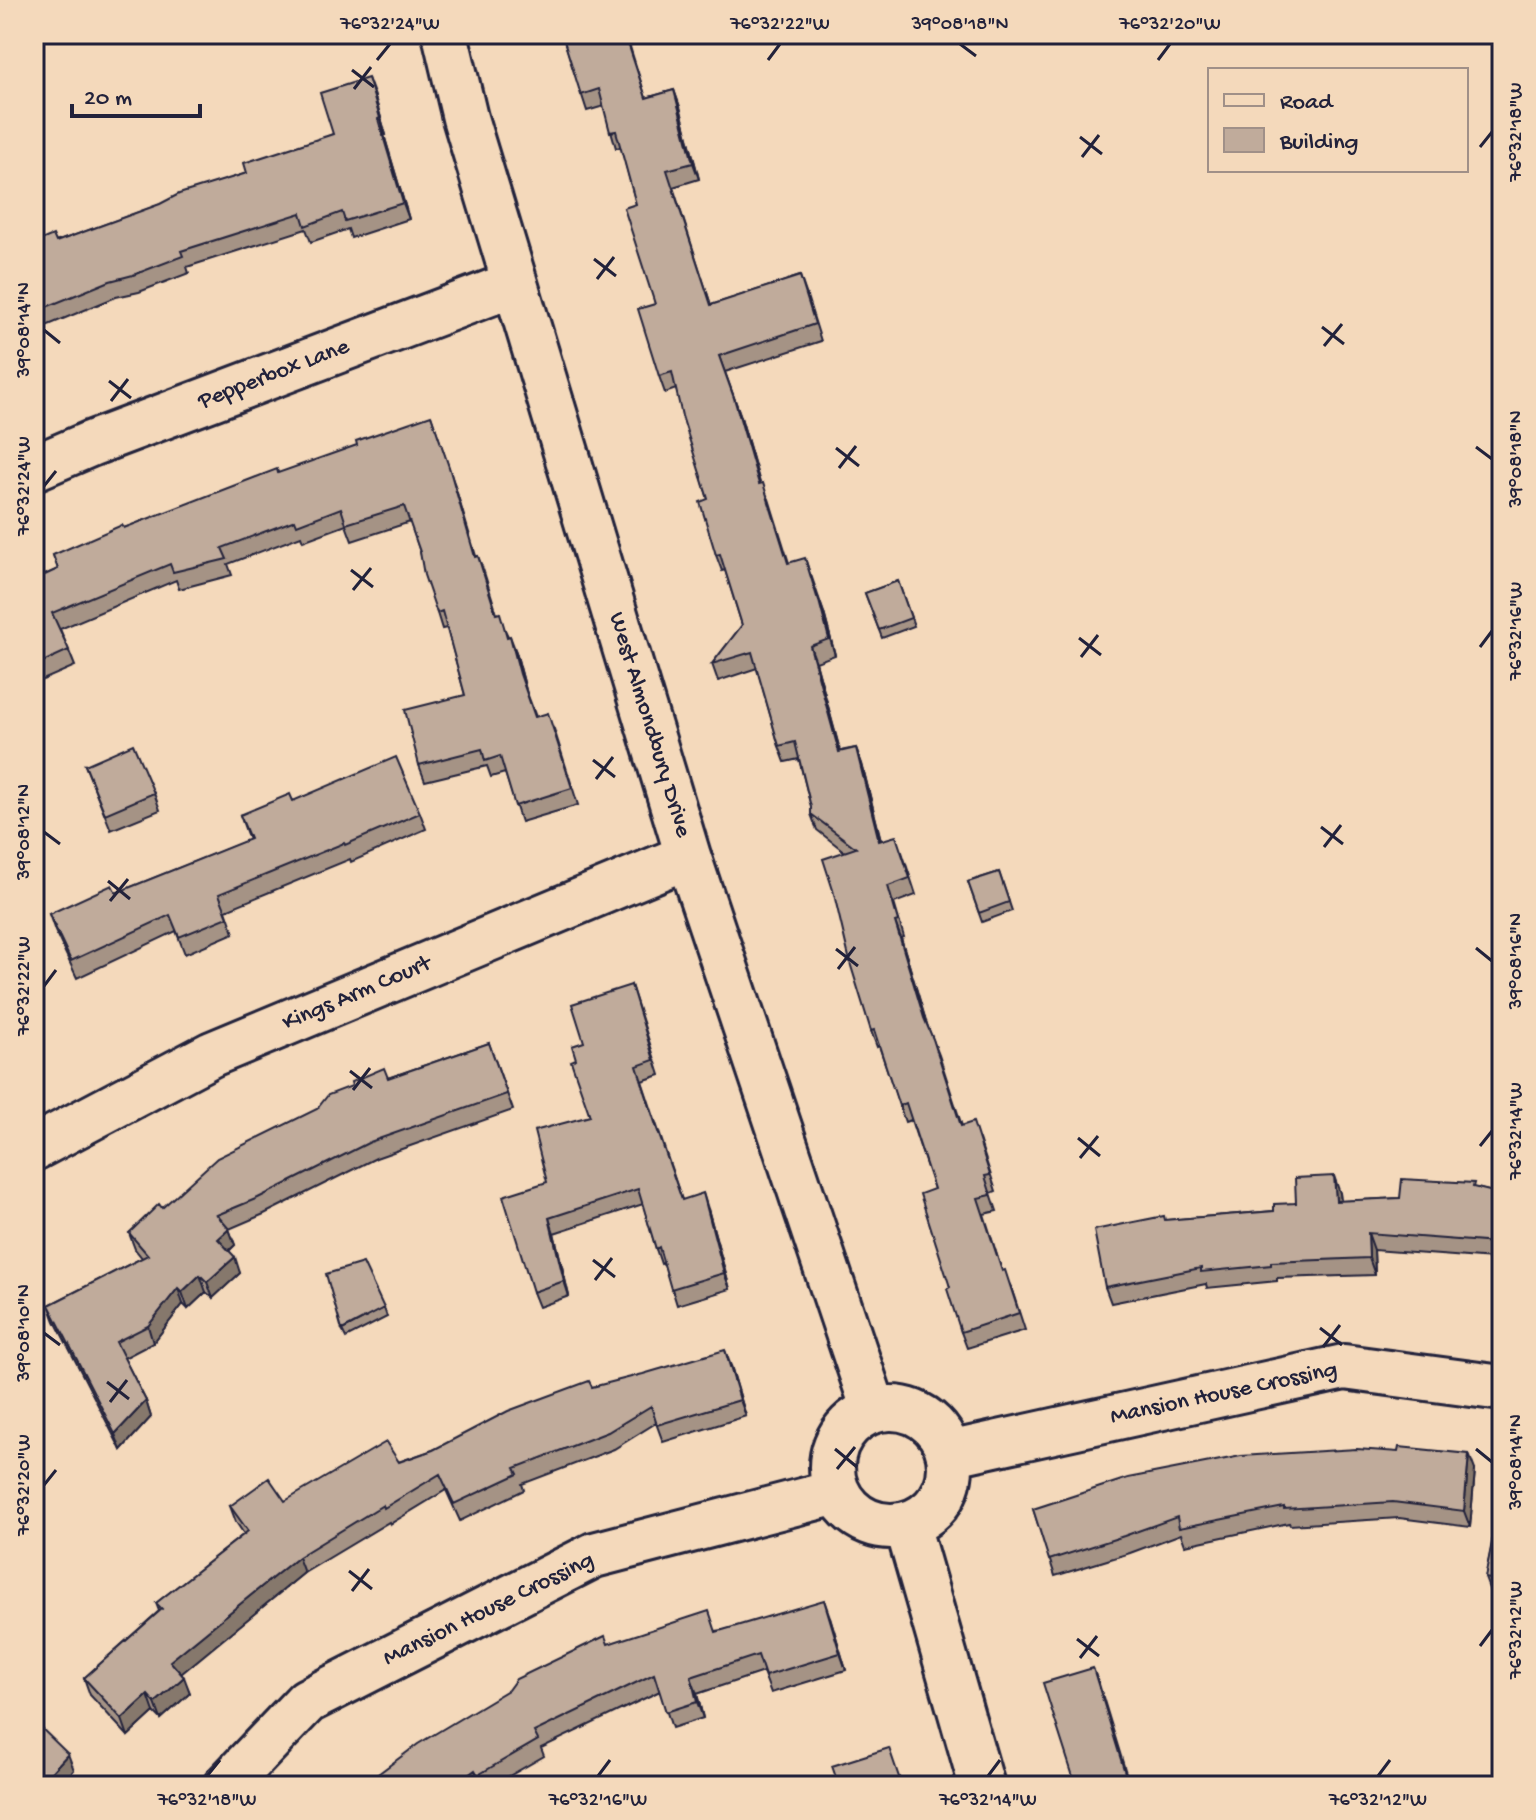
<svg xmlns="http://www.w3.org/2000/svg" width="1536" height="1820" font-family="'Gochi Hand',sans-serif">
<rect width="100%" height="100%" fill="#f4d9bb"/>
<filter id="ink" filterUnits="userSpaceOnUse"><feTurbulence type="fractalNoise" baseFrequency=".0125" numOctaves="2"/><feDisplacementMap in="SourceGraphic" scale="16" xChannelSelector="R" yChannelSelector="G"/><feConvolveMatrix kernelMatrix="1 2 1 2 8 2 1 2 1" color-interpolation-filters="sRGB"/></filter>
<g filter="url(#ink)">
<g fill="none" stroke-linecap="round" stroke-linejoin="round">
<defs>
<path id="street" d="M445 34 465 118 688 856 874 1410
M34 468 90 444 514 284
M34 1148 212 1054 688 856
M832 1467a59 59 0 1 1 118 0a59 59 0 1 1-118 0Z
M949 1454 1344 1367 1502 1388
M907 1525 982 1786
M226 1786 307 1701 594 1555 837 1492"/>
</defs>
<use href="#street" stroke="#22223b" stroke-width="50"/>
<use href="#street" stroke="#f4d9bb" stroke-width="44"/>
</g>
<path fill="#a59385" stroke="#22223b" stroke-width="2" d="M183 34H203L185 39Z
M562 34H626L646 98 674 90 680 107 699 179 673 187 711 305 800 276 806 293 821 341 725 372 740 414 760 484 769 499 789 563 811 575 824 613 835 655 816 662 840 751 856 748 862 764 881 840 902 852 916 895 894 903 904 937 901 938 927 1025 939 1055 962 1126 979 1139 996 1191 991 1193 997 1211 984 1214 1002 1271 1011 1287 1025 1330 967 1348 961 1332 950 1287 934 1189 911 1120 905 1122 879 1046 877 1047 871 1031 845 852 817 830 811 814V807L799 759 785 762 779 746 757 668 718 681 712 664 742 625 725 570 722 571 716 555 708 499 676 389 665 393 659 376 655 304 636 204 621 147 616 148 604 106 587 111Z
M374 94 386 135H384L409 219 351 238 348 229 311 242 306 229 187 267 189 273 139 292 116 297 34 331V243L56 242 247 173 333 134Z
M278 473 454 483 476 556H478L484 572 497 614 516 652 526 690 536 717 554 729 578 805 521 822 505 773 491 777 487 766 425 781 419 765 465 695 447 628 442 629 437 613 420 552 410 522 352 541 346 525 303 541 301 536 228 564 232 575 179 589 176 580 60 629 75 666 36 683 34 679V580L58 569 53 555 124 528Z
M898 581 914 626 882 638 865 593Z
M85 765 154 793 160 810 111 830Z
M293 801 420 813 426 829 351 862 350 859 226 910 234 933 185 954 176 931 77 978 55 931 49 914 116 893 249 840 240 815Z
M999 872 1012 911 982 922 968 882Z
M631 985 660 1075 642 1081 663 1144 682 1200 708 1209 730 1289 677 1305 664 1263 661 1264 656 1249 643 1204 554 1233 569 1296 539 1307 533 1292 547 1182 590 1116 576 1059 584 1042Z
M489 1043 513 1110 376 1158 264 1214 229 1229 235 1245 229 1251 240 1273 213 1298 206 1292 188 1309 183 1304 153 1343 124 1358 146 1401 151 1417 121 1450 55 1321 49 1305 142 1258 135 1249 129 1233 162 1208 388 1078Z
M1475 1188 1502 1194V1276H1499L1493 1259 1374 1250 1375 1275 1277 1278V1281L1207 1288 1206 1284 1111 1303 1105 1287 1166 1220 1274 1211 1296 1203 1340 1193 1341 1201 1400 1198Z
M384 1308 387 1317 346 1338 342 1330Z
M731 1366 746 1416 663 1442 656 1423 614 1449 522 1484 524 1490 460 1521 446 1490 390 1524 389 1522 304 1573 181 1673 190 1693 161 1719 154 1712 128 1736 90 1695 84 1678 159 1611 156 1603 244 1534 236 1522 230 1506 285 1501 433 1450 592 1387Z
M1475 1470 1470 1527 1399 1518 1290 1525 1289 1523 1185 1545 1181 1534 1130 1553 1055 1576 1033 1509Z
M1502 1497V1596L1491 1594 1485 1578Z
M830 1617 846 1670 771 1693 763 1672 697 1694 703 1718 672 1728 660 1691 541 1748 544 1756 492 1786H362L608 1644Z"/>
<path fill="#86786c" stroke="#22223b" stroke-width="2" d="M368 78 374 94 386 135 380 118Z
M674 90 680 107 699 179 693 163Z
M378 119 384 135 409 219 403 203Z
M719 356 740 414 765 500 759 484Z
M431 415 454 483 480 573 475 557Z
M805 558 821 609 818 597 824 613 835 655Z
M510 636 516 652 526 690 520 674Z
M810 646 816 662 845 768 839 752Z
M856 748 862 764 885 857 879 841Z
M895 922 901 938 930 1034 924 1018Z
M1334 1176 1340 1193 1342 1218 1336 1201Z
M703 1193 708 1209 730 1289 724 1273Z
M549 1218 554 1233 569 1296 564 1281Z
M229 1229 235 1245 224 1255 218 1239Z
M1368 1233 1374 1250 1375 1275 1369 1258Z
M235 1257 240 1273 213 1298 207 1282Z
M200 1275 206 1292 188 1309 182 1292Z
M178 1288 183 1304 153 1343 148 1326Z
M725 1350 731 1366 746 1416 740 1400Z
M146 1401 151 1417 121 1450 115 1434Z
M1469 1454 1475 1470 1470 1527 1464 1511Z
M298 1557 304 1573 176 1678 170 1661Z
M824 1600 830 1617 846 1670 840 1653Z
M1093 1668 1099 1684 1130 1786H1129Z
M184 1677 190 1693 161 1719 155 1703Z
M691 1677 697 1694 703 1718 697 1702Z
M148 1695 154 1712 128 1736 122 1719Z
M68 1754 74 1770 59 1786H42L41 1783Z
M475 1770 481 1786H453Z"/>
<path fill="#c0ab9b" stroke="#22223b" stroke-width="2" d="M562 34H625L646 98 674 90 693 163 667 170 711 305 800 276 815 324 719 356 734 398 759 484 763 483 788 563 805 558 817 597H818L829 639 810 646 839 752 856 748 879 841 896 836 910 878 888 886 898 921 895 922 924 1018 933 1039 961 1126 973 1122 990 1175 985 1176 991 1195 978 1198 1002 1271 1005 1270 1019 1313 961 1332 947 1289 950 1287 920 1194 934 1189 906 1103 899 1106 874 1030 871 1031 851 966 833 890 823 859 856 848 811 814V807L795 742 779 746 752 652 712 664 742 625 720 554 716 555 700 502 708 499 682 416 672 372 659 376 638 309 655 304 624 208 636 204 616 131 610 132 599 89 581 95Z
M368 78 380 118 378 119 403 203 345 221 342 212 305 226 301 213 181 251 183 256 133 275 110 281 34 312V243L53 235 56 242 160 204 179 194 247 173 244 163 333 134 320 93Z
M431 415 449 467 475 557 478 556 496 614 500 613 507 637 510 636 520 674 535 717 548 713 572 788 515 806 500 756 485 761 482 749 419 765 405 710 465 695 442 611 437 613 424 575 420 552 404 506 346 524 341 508 297 525 295 520 222 548 227 559 173 572 170 564 52 613 69 650 34 666V580L58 569 53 555 122 525 124 528 277 469 278 473 357 445 356 441Z
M898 581 911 618 879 630 865 593Z
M133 744 154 793 105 814 85 765Z
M396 757 420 813 345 845 344 843 219 894 228 917 179 937 170 915 71 961 49 914 112 885 116 893 250 839 240 815 290 794 293 801Z
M999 872 1009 902 979 913 968 882Z
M631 985 654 1060 637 1066 657 1129 682 1200 703 1193 724 1273 671 1289 659 1247 656 1249 638 1189 549 1218 564 1281 533 1292 503 1196 547 1182 534 1131 590 1116 571 1061 576 1059 572 1046 584 1042 572 1004Z
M489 1043 507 1094 370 1142 258 1198 217 1215 229 1229 218 1239 235 1257 207 1282 200 1275 182 1292 178 1288 148 1326 116 1342 146 1401 115 1434 49 1305 148 1255 129 1233 159 1204 162 1208 217 1158 317 1109 328 1095 352 1086 351 1082 384 1068 388 1078Z
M1334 1176 1336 1201 1400 1198 1402 1179 1474 1183 1473 1187 1502 1194V1261L1493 1259 1496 1243 1368 1233 1369 1258 1271 1262V1265L1201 1272V1268L1105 1287 1094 1230 1164 1216 1165 1220 1274 1211V1204L1296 1203 1295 1178Z
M363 1263 384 1308 342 1330 326 1274Z
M725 1350 740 1400 657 1425 651 1406 608 1432 515 1468 518 1474 454 1504 440 1474 384 1508 383 1505 298 1557 170 1661 184 1677 155 1703 148 1695 122 1719 84 1678 162 1609 156 1603 248 1531 230 1506 269 1478 285 1501 386 1442 399 1462 433 1450 508 1411 589 1381 592 1387 643 1374Z
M1399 1447 1469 1454 1464 1511 1393 1502 1284 1509V1507L1179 1528 1177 1517 1124 1536 1049 1560 1033 1509 1128 1478 1241 1456 1357 1449 1398 1452Z
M1501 1496 1502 1497V1581L1485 1578Z
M824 1600 840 1653 765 1676 758 1655 691 1677 697 1702 666 1712 654 1674 534 1732 538 1740 478 1775 475 1770 453 1786H362L418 1744 508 1690 516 1679 605 1636 608 1644 709 1611 716 1632Z
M1093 1668 1129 1786H1076L1043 1683Z
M34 1721 68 1754 41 1783 44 1786H34Z
M889 1748 902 1786H839L832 1766Z"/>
</g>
<path fill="none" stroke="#22223b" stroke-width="3" d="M960 44 976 56M377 60 390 44M768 60 780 44M1158 60 1170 44M352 70 374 87M354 89 371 67M1080 137 1102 154M1480 147 1492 132M1082 157 1099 135M594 259 616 276M597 279 614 257M1322 327 1344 344M44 330 60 343M1324 346 1342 324M109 381 131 398M111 401 128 379M1476 447 1492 459M836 448 859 466M839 468 856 446M44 486 56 471M351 570 373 587M353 590 371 568M1079 638 1101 655M1480 647 1492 631M1081 657 1098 635M593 760 615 777M596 779 613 757M1321 827 1343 844M44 832 60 844M1324 847 1341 825M108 881 130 899M110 901 128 879M1476 948 1492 961M836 949 858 966M838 969 855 947M44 986 56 970M350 1071 372 1088M353 1090 370 1068M1078 1138 1100 1156M1480 1146 1492 1131M1080 1158 1098 1136M593 1260 615 1277M595 1280 612 1258M1320 1328 1342 1345M44 1333 60 1345M1323 1347 1340 1325M107 1382 129 1399M110 1402 127 1380M835 1449 857 1467M1476 1449 1492 1462M837 1469 855 1447M44 1485 56 1470M349 1571 372 1589M352 1591 369 1569M1077 1639 1099 1656M1480 1646 1492 1630M1080 1658 1097 1636M207 1776 220 1760M598 1776 610 1760M988 1776 1000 1760M1378 1776 1390 1760"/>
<g text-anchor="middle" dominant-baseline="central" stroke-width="6" stroke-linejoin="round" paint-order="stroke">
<g font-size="24" fill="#22223b" stroke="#f4d9bb">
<text transform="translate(274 375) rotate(-21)">Pepperbox Lane</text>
<text transform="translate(649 725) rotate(73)">West Almondbury Drive</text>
<text transform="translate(357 994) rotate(-23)">Kings Arm Court</text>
<text transform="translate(1224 1394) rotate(-12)">Mansion House Crossing</text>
<text transform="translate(489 1610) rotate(-26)">Mansion House Crossing</text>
</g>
</g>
<rect width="1536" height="1820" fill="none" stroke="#f4d9bb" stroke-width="88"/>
<rect x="1208" y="68" width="260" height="104" fill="#f4d9bb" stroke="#a09088" stroke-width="2"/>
<rect x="1224" y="94" width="40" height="12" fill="#f4d9bb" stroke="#a09088" stroke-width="2"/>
<text x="1280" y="108" font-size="24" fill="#22223b">Road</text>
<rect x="1224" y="128" width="40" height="24" fill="#c0ab9b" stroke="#a09088" stroke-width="2"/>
<text x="1280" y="148" font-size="24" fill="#22223b">Building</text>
<path d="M72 104v12h128v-12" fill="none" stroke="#22223b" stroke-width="4"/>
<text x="84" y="104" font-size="24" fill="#22223b" stroke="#f4d9bb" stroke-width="6" paint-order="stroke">20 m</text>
<rect x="44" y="44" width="1448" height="1732" fill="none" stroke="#22223b" stroke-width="3"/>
<g font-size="20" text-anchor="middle" fill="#22223b">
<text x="390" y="29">76°32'24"W</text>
<text x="780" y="29">76°32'22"W</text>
<text x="960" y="29">39°08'18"N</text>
<text x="1170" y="29">76°32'20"W</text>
<text transform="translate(1514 132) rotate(-90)" y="7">76°32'18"W</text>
<text transform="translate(22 330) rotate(-90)" y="7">39°08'14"N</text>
<text transform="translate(1514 459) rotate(-90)" y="7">39°08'18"N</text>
<text transform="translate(22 486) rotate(-90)" y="7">76°32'24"W</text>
<text transform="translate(1514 631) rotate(-90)" y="7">76°32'16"W</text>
<text transform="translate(22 832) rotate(-90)" y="7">39°08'12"N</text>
<text transform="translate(1514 961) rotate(-90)" y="7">39°08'16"N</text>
<text transform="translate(22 986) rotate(-90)" y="7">76°32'22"W</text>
<text transform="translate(1514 1131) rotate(-90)" y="7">76°32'14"W</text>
<text transform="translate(22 1333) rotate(-90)" y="7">39°08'10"N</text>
<text transform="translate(1514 1462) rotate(-90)" y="7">39°08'14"N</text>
<text transform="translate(22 1485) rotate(-90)" y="7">76°32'20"W</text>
<text transform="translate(1514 1630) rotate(-90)" y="7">76°32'12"W</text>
<text x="207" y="1805">76°32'18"W</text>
<text x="598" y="1805">76°32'16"W</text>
<text x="988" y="1805">76°32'14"W</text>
<text x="1378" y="1805">76°32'12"W</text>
</g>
</svg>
